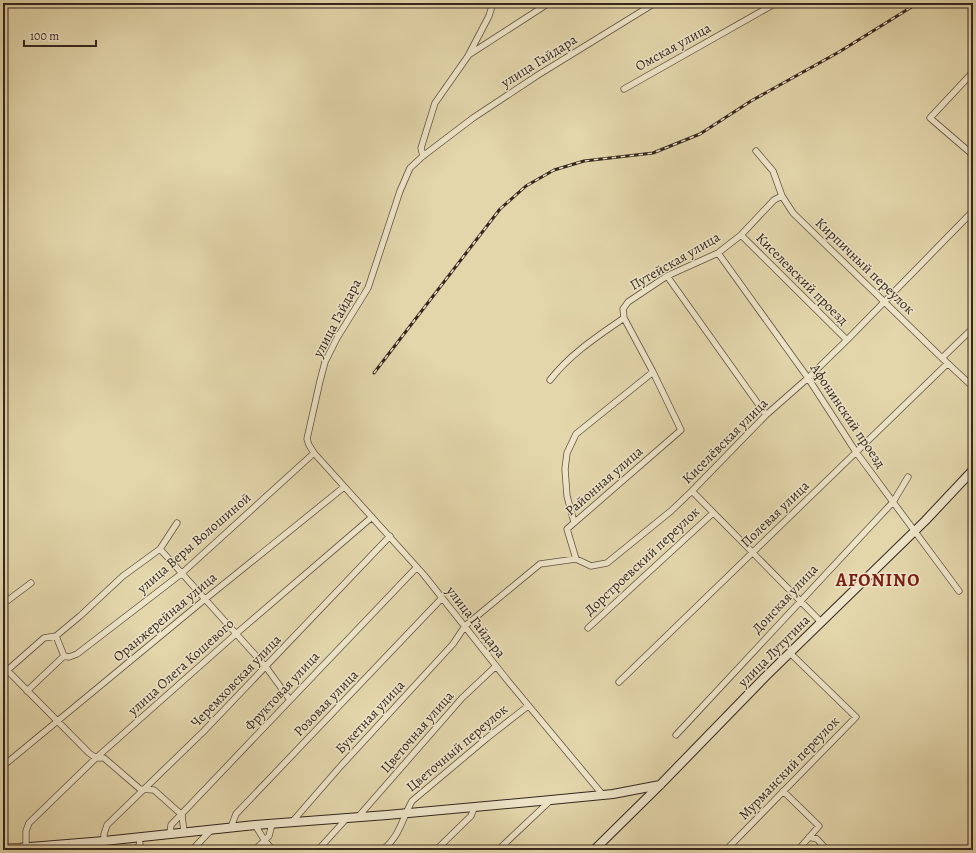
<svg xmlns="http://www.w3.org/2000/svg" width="976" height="853" font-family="Alegreya,serif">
<rect width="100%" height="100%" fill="#e3d6ab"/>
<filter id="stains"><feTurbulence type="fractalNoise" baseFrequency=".005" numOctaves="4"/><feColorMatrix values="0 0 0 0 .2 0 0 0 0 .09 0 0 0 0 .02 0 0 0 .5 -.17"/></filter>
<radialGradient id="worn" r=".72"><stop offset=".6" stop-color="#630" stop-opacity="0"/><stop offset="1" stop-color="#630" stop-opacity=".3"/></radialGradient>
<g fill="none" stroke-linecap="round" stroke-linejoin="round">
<defs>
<path id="minor" d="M470 54 549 3
M973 72 930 118 973 155
M624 89 776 3
M756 151 773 171 782 196 793 213 942 358 973 387
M423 156 421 148 435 103 468 56 489 16 493 3
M741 235 847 340
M718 253 808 378 856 452 959 591
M667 276 766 415
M942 358 973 328
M550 380C570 354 598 336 624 318
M692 491 821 622
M574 522 567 496 565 469 567 453 576 434 653 372
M177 523 160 549 266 667 290 700
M576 559 567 529 681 430 653 372 624 318 623 309 628 302 667 276 718 253 741 235 774 200 782 196
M3 604 31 583
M588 628 713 513
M64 656 69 657 77 654 181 574 314 453
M3 666 89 753 96 758H104L140 789 154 790 182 815 184 832
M3 674 44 638 56 636 80 616 123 576 160 549
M619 682 947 364
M27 691 64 656 56 636
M676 735 893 502 908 477
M3 766 204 600 344 487
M783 791 819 826 798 850
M602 794 508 681 424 575 314 453 309 445 307 439 320 381 325 362 337 338 368 288 400 191 410 168 423 156 473 118 538 75 655 3
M358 817 462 698 496 666
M292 822 339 768 453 644 465 626 540 564 576 559 591 566 607 563 671 511 692 491 766 415 808 378 847 340 973 211
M255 825 265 841 273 850
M231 827 236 814 442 598
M170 834 171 825 417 567
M809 837 817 839 827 850
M104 841V834L107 825 204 731 390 536
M26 848V831L29 823 96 758 237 633 372 517
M133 850 140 845 139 837
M192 850 212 829
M255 850 269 836 272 824
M318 850 347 818
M383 850C401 834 401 821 412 801L487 738 528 706
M436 850 471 816 475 806
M498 850 551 800
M726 850 856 717 790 653
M919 850 926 849 928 850"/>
<path id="secondary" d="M18 848 104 841 255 825 387 815 551 800 613 794 660 785
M594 850 660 785 765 677 925 521 973 470"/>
<path id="primary" d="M3 849 18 848 20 850"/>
</defs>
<use href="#minor" stroke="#605241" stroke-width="7"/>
<use href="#secondary" stroke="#35261e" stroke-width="10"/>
<use href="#primary" stroke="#35261e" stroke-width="10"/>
<use href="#minor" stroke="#ede4c8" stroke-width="5.5"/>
<use href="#secondary" stroke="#ede4c8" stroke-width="8"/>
<use href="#primary" stroke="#e2bb76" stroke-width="9"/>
<defs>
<path id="rail" d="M374 373 500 209 526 186 554 170 584 161 653 153 700 134 751 101 839 52 918 3"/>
</defs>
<use href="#rail" stroke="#35261e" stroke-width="3"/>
<use href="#rail" stroke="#ede4c8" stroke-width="1.5" stroke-dasharray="4.5" stroke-linecap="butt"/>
</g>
<g text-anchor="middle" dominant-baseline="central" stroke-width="3" stroke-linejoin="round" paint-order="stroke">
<g font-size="14" fill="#35261e" stroke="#ede4c8">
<text transform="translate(673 47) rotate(-29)">Омская улица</text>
<text transform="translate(539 61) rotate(-32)">улица Гайдара</text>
<text transform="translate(675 261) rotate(-30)">Путейская улица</text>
<text transform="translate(865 266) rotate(44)">Кирпичный переулок</text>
<text transform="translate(802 279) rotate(45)">Киселевский проезд</text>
<text transform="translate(337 318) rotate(-62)">улица Гайдара</text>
<text transform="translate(848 416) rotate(56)">Афонинский проезд</text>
<text transform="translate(725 441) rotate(-45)">Киселёвская улица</text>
<text transform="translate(604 481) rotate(-41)">Районная улица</text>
<text transform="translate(775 514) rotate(-44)">Полевая улица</text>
<text transform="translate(194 543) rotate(-41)">улица Веры Волошиной</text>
<text transform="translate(642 561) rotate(-43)">Дорстроевский переулок</text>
<text transform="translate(785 599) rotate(-47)">Донская улица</text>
<text transform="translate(165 617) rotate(-40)">Оранжерейная улица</text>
<text transform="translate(476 622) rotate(52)">улица Гайдара</text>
<text transform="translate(774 651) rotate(-45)">улица Лутугина</text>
<text transform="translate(181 667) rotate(-42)">улица Олега Кошевого</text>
<text transform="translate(236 681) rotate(-46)">Черемховская улица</text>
<text transform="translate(282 691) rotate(-47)">Фруктовая улица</text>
<text transform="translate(326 703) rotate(-46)">Розовая улица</text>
<text transform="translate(370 717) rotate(-47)">Букетная улица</text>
<text transform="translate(417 732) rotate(-49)">Цветочная улица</text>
<text transform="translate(457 748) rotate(-40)">Цветочный переулок</text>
<text transform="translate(789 768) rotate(-46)">Мурманский переулок</text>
</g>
<g font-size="18" font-weight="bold" letter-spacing="1" fill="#7a1f14" stroke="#ede4c8">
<text x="878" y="580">AFONINO</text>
</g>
</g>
<rect width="976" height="853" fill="none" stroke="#e3d6ab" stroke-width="16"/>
<rect x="4" y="4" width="968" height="845" fill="none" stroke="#35261e" stroke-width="2"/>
<rect x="8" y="8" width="960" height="837" fill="none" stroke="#35261e"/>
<path d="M24 40v6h72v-6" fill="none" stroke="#35261e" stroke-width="2"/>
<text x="30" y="40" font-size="12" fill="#35261e" stroke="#ede4c8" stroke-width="3" paint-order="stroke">100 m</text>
<rect width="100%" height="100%" filter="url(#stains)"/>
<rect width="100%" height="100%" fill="url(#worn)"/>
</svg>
